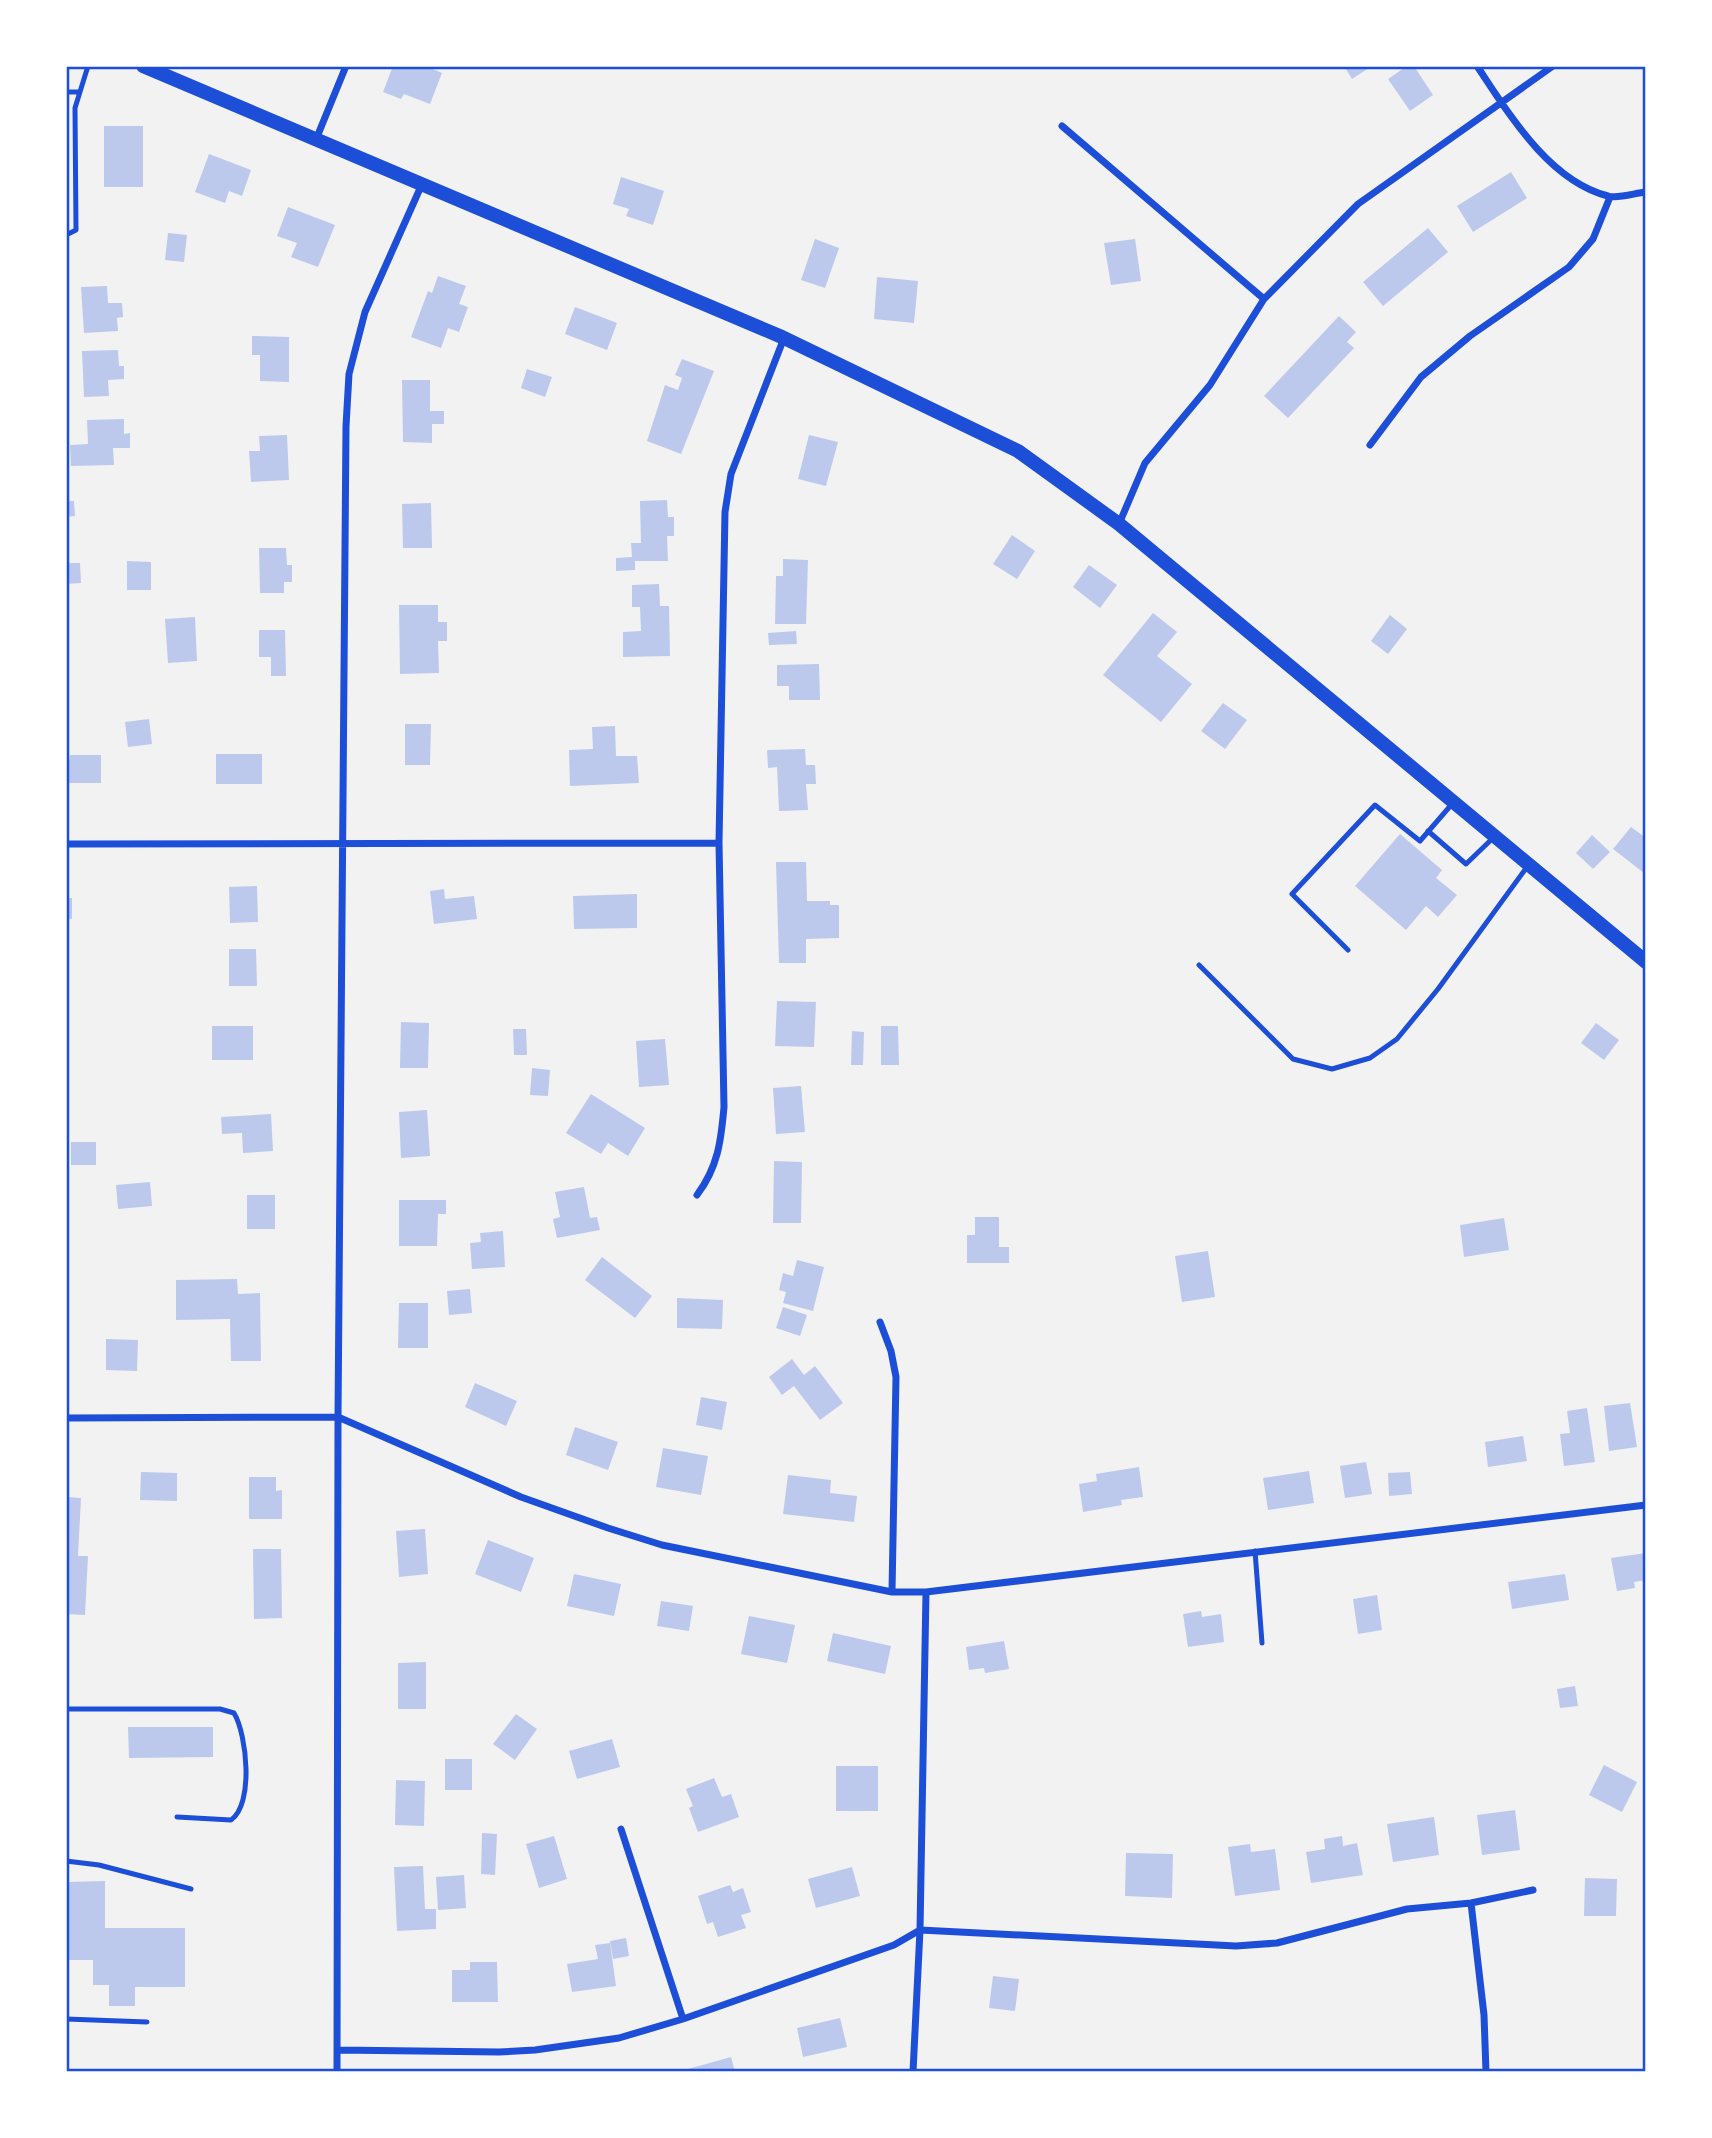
<svg xmlns="http://www.w3.org/2000/svg" width="1712" height="2138" font-family="'Asap Condensed',sans-serif">
<rect width="100%" height="100%" fill="#f2f2f2"/>
<path fill="#bdc9ec" d="M393 66H426L442 73 430 104 404 94 401 99 383 92Z
M1344 66H1372L1352 79Z
M1407 66H1414L1433 95 1410 111 1388 79Z
M104 126H143V187H104Z
M209 154 251 170 242 196 229 191 225 203 195 192Z
M1511 172 1527 198 1473 232 1457 206Z
M621 177 664 191 653 225 626 216 629 209 613 204Z
M288 207 335 225 318 267 291 257 297 243 277 236Z
M1428 228 1448 252 1383 306 1363 282Z
M168 233 187 235 184 262 165 260Z
M815 239 839 248 825 288 801 280Z
M1135 239 1141 281 1111 285 1104 243Z
M438 276 466 286 459 304 468 307 459 332 448 328 441 348 411 337 428 291 432 293Z
M877 277 918 281 914 323 874 319Z
M107 286 108 303H122L123 317 117 318 118 331 84 333 81 287Z
M575 307 617 323 607 350 565 334Z
M1339 316 1356 332 1347 342 1354 348 1288 418 1264 396Z
M252 336 289 337V382L260 381V355H252Z
M118 350 119 366H124V379L108 380 109 396 84 397 82 351Z
M682 359 714 371 681 454 647 441 665 385 678 390 682 378 675 375Z
M527 369 552 377 545 397 521 388Z
M402 380H430V411H444V424H432V443L403 442Z
M124 419V434L130 433V448H113L114 465 71 466 70 445 88 444 87 420Z
M287 435 289 480 251 482 249 451H260L259 436Z
M809 435 838 442 826 486 798 479Z
M667 500 668 517H674V536H667L668 561H635V570L616 571V558L632 557 631 543H641L640 501Z
M66 501H74L75 516 66 517Z
M431 503 432 548H403L402 504Z
M1012 535 1035 551 1017 579 993 564Z
M259 548H286L287 565H292V582H284V593H260Z
M783 559 808 560 806 624H775L776 576H783Z
M127 561 151 562V590H127Z
M66 563H80L81 583 66 584Z
M1089 565 1117 585 1100 608 1073 587Z
M659 584 660 606H669L670 656 623 657V632L641 631 640 607H632V585Z
M399 605H438V622H447V641H438L439 673 400 674Z
M1153 613 1177 632 1157 656 1192 684 1161 722 1103 675Z
M1390 615 1407 629 1388 654 1371 641Z
M195 617 197 661 168 663 165 619Z
M259 630H285L286 676H271V657H259Z
M796 631 797 644 769 645 768 633Z
M819 664 820 700H789V686H777V665Z
M1223 703 1247 720 1225 749 1201 731Z
M149 719 152 744 128 747 125 722Z
M405 724H431L430 765H405Z
M615 726 616 756H637L639 783 570 786 569 750 593 749 592 727Z
M805 749 806 765H815L816 784H806L808 810 779 811 777 767 768 768 767 750Z
M216 754H262V784H216Z
M70 755H101V783H66Z
M1631 827 1646 838 1644 873 1613 849Z
M1400 834 1442 870 1436 878 1457 895 1438 917 1426 906 1406 930 1355 886Z
M1592 835 1610 852 1593 869 1576 853Z
M776 862H806L807 901H830V905H839V938L806 939V963H779Z
M257 886 258 922 230 923 229 887Z
M444 889 445 899 474 896 477 919 434 924 430 891Z
M637 894V928L574 929 573 896Z
M66 898H72V919H66Z
M229 949H256L257 986H229Z
M777 1001 816 1002 814 1047 775 1046Z
M401 1022 429 1023 428 1068H400Z
M1596 1023 1619 1040 1604 1060 1581 1043Z
M212 1026H253V1060H212Z
M881 1026H898L899 1065H881Z
M513 1029H526L527 1055H514Z
M852 1031 864 1032 863 1065H851Z
M665 1039 669 1085 639 1087 636 1041Z
M532 1068 550 1070 548 1096 530 1095Z
M801 1086 805 1132 776 1134 773 1088Z
M591 1094 645 1128 628 1156 608 1143 601 1154 566 1133Z
M427 1110 430 1156 401 1158 399 1112Z
M271 1114 273 1151 243 1153 242 1133 222 1134 221 1117Z
M71 1142H96V1165H71Z
M774 1161 802 1162 801 1223H773Z
M150 1182 152 1206 118 1209 116 1185Z
M584 1187 590 1218 597 1217 600 1230 557 1238 553 1219 560 1217 555 1192Z
M247 1195H275V1229H247Z
M399 1200H446V1214H438L437 1246H399Z
M975 1217H999V1247H1009V1263H967V1235H975Z
M1504 1218 1509 1250 1464 1257 1460 1225Z
M503 1231 505 1267 472 1269 470 1243 481 1242 480 1233Z
M1208 1251 1215 1297 1182 1302 1175 1256Z
M602 1257 652 1296 635 1318 585 1280Z
M797 1260 824 1267 813 1311 783 1303 786 1292 779 1290 783 1273 793 1276Z
M237 1279 238 1294 260 1293 261 1361H231L230 1319 176 1320V1280Z
M470 1289 472 1313 449 1315 447 1291Z
M677 1298 723 1300 722 1329 677 1328Z
M399 1303H428V1348H398Z
M783 1307 807 1315 800 1336 776 1328Z
M106 1339 138 1340 137 1371 106 1370Z
M792 1359 804 1375 815 1366 843 1403 820 1420 794 1386 782 1395 769 1377Z
M475 1383 517 1401 506 1426 465 1407Z
M701 1397 727 1402 722 1430 696 1425Z
M1630 1403 1637 1447 1609 1451 1604 1406Z
M1587 1408 1595 1462 1564 1466 1560 1434 1570 1433 1567 1411Z
M575 1427 618 1442 608 1470 566 1455Z
M1523 1436 1527 1461 1488 1467 1485 1442Z
M663 1448 708 1456 701 1495 656 1487Z
M1366 1462 1372 1494 1345 1498 1340 1466Z
M1139 1467 1143 1497 1121 1500 1122 1505 1083 1512 1079 1484 1097 1481 1096 1474Z
M1309 1471 1314 1503 1268 1510 1263 1478Z
M141 1472 177 1473V1501L140 1500Z
M1410 1472 1412 1494 1389 1496 1388 1473Z
M788 1475 831 1480 830 1493 857 1496 854 1522 783 1514Z
M249 1477H276V1491L282 1490V1519H249Z
M66 1497 81 1498 78 1556H88L85 1615 66 1614Z
M425 1529 428 1574 399 1577 396 1531Z
M488 1540 534 1558 521 1592 475 1574Z
M253 1549H281L282 1618 254 1619Z
M1646 1553V1580L1634 1582 1635 1588 1617 1591 1611 1558Z
M574 1574 621 1584 614 1616 567 1606Z
M1565 1574 1569 1600 1512 1609 1508 1582Z
M1377 1595 1382 1630 1358 1634 1353 1599Z
M661 1601 693 1606 689 1631 657 1626Z
M1201 1611 1202 1617 1221 1614 1224 1642 1188 1647 1183 1614Z
M749 1616 795 1625 787 1663 741 1654Z
M833 1633 891 1646 885 1674 827 1661Z
M1004 1641 1009 1669 985 1673 984 1668 969 1670 966 1647Z
M426 1662V1709H398V1663Z
M1575 1686 1578 1706 1560 1708 1557 1689Z
M516 1714 537 1729 515 1760 493 1744Z
M128 1727H213V1757L129 1758Z
M612 1739 620 1767 577 1779 569 1751Z
M445 1759H472V1790H445Z
M1604 1765 1637 1782 1622 1812 1589 1795Z
M836 1766H878V1811H836Z
M714 1778 722 1797 731 1794 739 1817 698 1832 689 1808 693 1806 686 1789Z
M396 1780 425 1781 424 1826 395 1825Z
M1515 1810 1520 1850 1482 1855 1477 1815Z
M1434 1817 1439 1855 1393 1862 1387 1824Z
M482 1833 497 1834 495 1875 481 1874Z
M554 1836 567 1879 539 1888 526 1844Z
M1342 1836 1343 1846 1357 1843 1363 1875 1311 1883 1306 1852 1325 1849 1324 1839Z
M1250 1844 1251 1852 1275 1849 1280 1890 1235 1896 1228 1847Z
M1126 1853 1173 1854 1172 1898 1125 1896Z
M423 1866 425 1909H436V1929L397 1931 394 1867Z
M852 1867 860 1896 816 1908 808 1879Z
M464 1875 466 1908 438 1910 436 1877Z
M1585 1878 1617 1879 1616 1916H1584Z
M105 1881V1928H185V1987H135V2006H109V1985H93V1960H67V1882Z
M730 1885 733 1892 743 1888 751 1912 741 1915 746 1928 718 1937 713 1922 707 1924 698 1896Z
M626 1938 629 1956 613 1959 610 1941Z
M610 1943 616 1986 572 1992 567 1964 598 1959 595 1945Z
M470 1962H497L498 2002H452V1970H470Z
M993 1976 1019 1979 1015 2011 989 2008Z
M840 2018 847 2047 803 2057 797 2028Z
M731 2057 735 2072H689L688 2069Z"/>
<g fill="none" stroke-linecap="round" stroke-linejoin="round">
<path stroke="#1d4ed8" stroke-width="5" d="M66 92H79
M66 235 76 230 75 108 88 66
M1428 831 1466 864 1493 838
M1348 950 1292 894 1375 805 1420 841 1452 804
M1199 965 1293 1059 1332 1069 1370 1058 1397 1039 1438 989 1527 867
M1255 1551 1262 1643
M66 1709H220L234 1713C247 1735 254 1804 231 1820L177 1817
M66 1861 99 1865 191 1889
M66 2019 147 2022"/>
<path stroke="#1d4ed8" stroke-width="7" d="M1477 66C1509 114 1549 181 1608 196 1618 199 1635 193 1646 192
M1062 126 1264 299
M317 137 346 66
M1370 445 1421 377 1470 336 1569 267 1593 239 1610 197
M1119 524 1145 463 1210 385 1264 299 1358 204 1553 66
M66 844 719 843
M697 1195C718 1167 721 1141 724 1107L719 843 725 512 731 474 784 338
M880 1322 891 1351 896 1377 892 1592
M66 1418 338 1417 521 1497 608 1528 662 1545 892 1592H926L1646 1505
M621 1829 683 2019
M1471 1903 1484 2015 1486 2072
M337 2050 499 2052 535 2050 619 2038 683 2019 894 1945 920 1930 1236 1946 1277 1943 1407 1909 1471 1903 1533 1890
M337 2072 338 1417 346 426 349 374 365 312 422 184
M913 2072 920 1930 926 1592"/>
<path stroke="#1d4ed8" stroke-width="14" d="M143 66 782 337 1018 451 1119 524 1646 962"/>
</g>
<rect width="1712" height="2138" fill="none" stroke="#ffffff" stroke-width="136"/>
<rect x="68" y="68" width="1576" height="2002" fill="none" stroke="#1d4ed8" stroke-width="2.5"/>
</svg>
